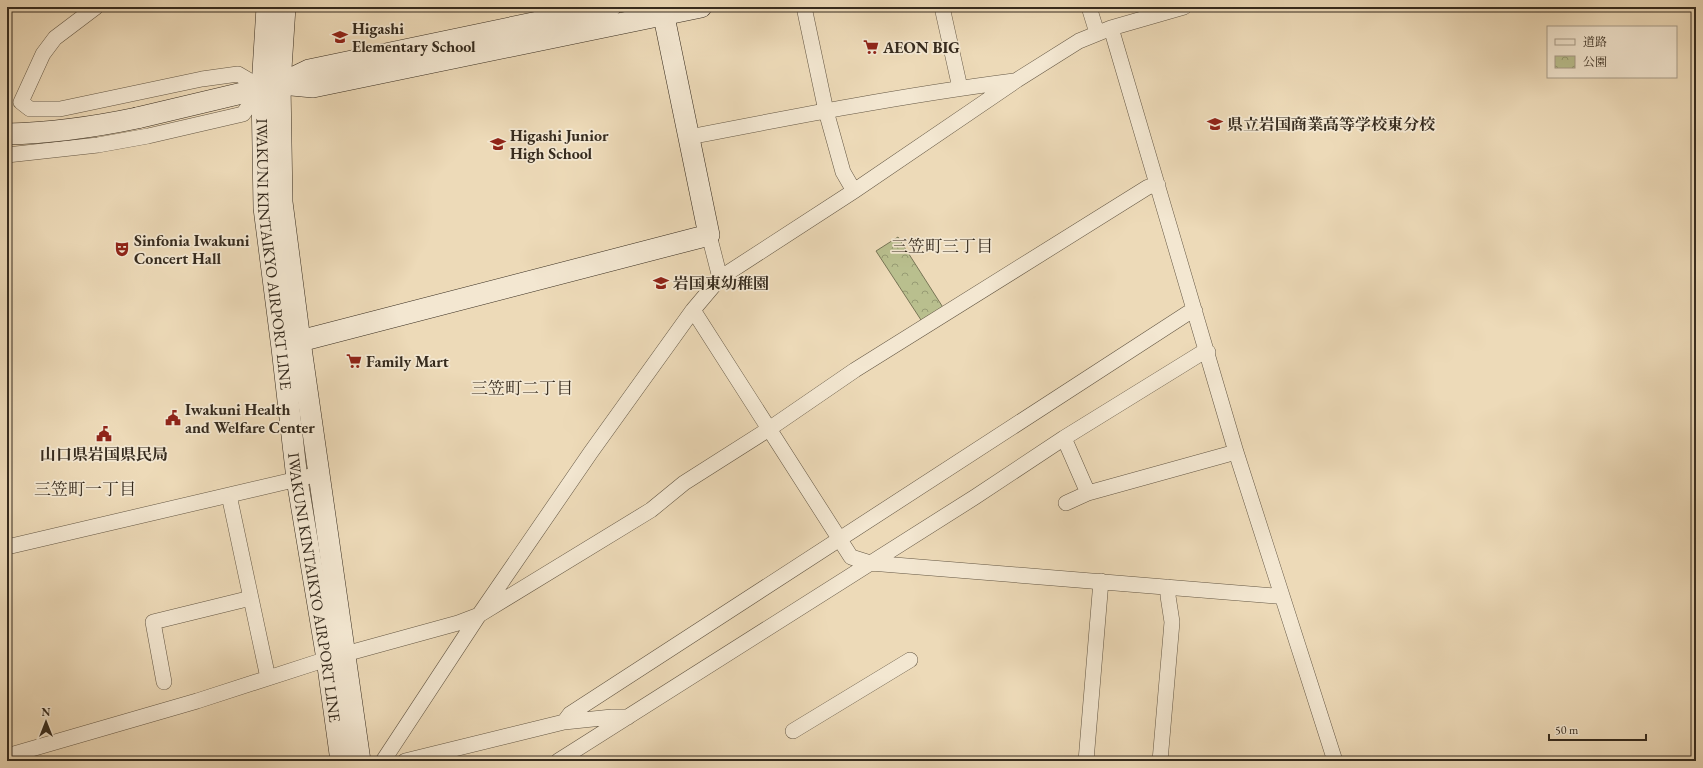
<svg xmlns="http://www.w3.org/2000/svg" width="1703" height="768" font-family="'EB Garamond','Noto Serif JP',serif">
<defs>
<pattern id="park-crowns" width="20" height="18" patternUnits="userSpaceOnUse"><rect width="20" height="18" fill="#b9bf8e"/><path d="M2 6a3 3 0 1 1 6 0M12 15a3 3 0 1 1 6 0" fill="none" stroke="#979b73"/></pattern>
</defs>
<rect width="100%" height="100%" fill="#eddab8"/>
<filter id="stains"><feTurbulence type="fractalNoise" baseFrequency=".005" numOctaves="4"/><feColorMatrix values="0 0 0 0 .2 0 0 0 0 .09 0 0 0 0 .02 0 0 0 .5 -.17"/></filter>
<radialGradient id="worn" r=".72"><stop offset=".6" stop-color="#630" stop-opacity="0"/><stop offset="1" stop-color="#630" stop-opacity=".3"/></radialGradient>
<path fill="url(#park-crowns)" stroke="#787556" d="M898 237 944 309 923 323 876 251Z"/>
<g fill="none" stroke-linecap="round" stroke-linejoin="round">
<defs>
<path id="street" d="M804 7 826 111 843 172 854 191
M942 7 960 88
M1089 7 1097 33
M1111 28 1236 452 1335 761
M689 137C797 116 905 95 1014 81
M7 155 98 145 148 136 243 114 262 88 238 74 202 79 60 109H30L21 102 43 54 55 38 96 7
M709 235 720 278
M693 310 851 557 870 563 1276 596 1281 594
M1064 438 1088 493
M229 495 268 678
M1066 503 1088 493 1236 452
M7 547 319 474
M164 682 153 622 251 598
M564 722 570 714 1188 313 1195 311
M793 731 910 660
M7 756 197 701 327 659 458 623 479 615 651 510 684 483 769 429 855 370 1148 187 1158 185
M383 761 479 615 591 452 693 310 720 278 854 191 1017 80 1079 41 1111 28 1184 7
M405 761 564 722 612 717H628
M558 761 975 497 1064 438 1200 354 1208 352
M1086 761 1101 581
M1160 761 1172 622 1168 596V587"/>
<g id="secondary">
<path id="s1" d="M267 7 262 88 264 208 282 348 297 479 327 659 341 761"/>
<path d="M285 7 280 84 282 202 300 341 360 761"/>
<path d="M281 84 313 87 701 7"/>
<path d="M137 118 280 84 309 70 610 7"/>
<path d="M287 346 300 341 709 235 662 7"/>
</g>
</defs>
<use href="#street" stroke="#645744" stroke-width="16"/>
<use href="#secondary" stroke="#362b1e" stroke-width="22"/>
<use href="#street" stroke="#f3e7d1" stroke-width="15"/>
<use href="#secondary" stroke="#f3e7d1" stroke-width="21"/>
<defs>
<path id="secondary-bridge" d="M7 134C51 133 94 127 137 118"/>
</defs>
<use href="#secondary-bridge" stroke="#362b1e" stroke-width="22" stroke-linecap="butt"/>
<use href="#secondary-bridge" stroke="#f3e7d1" stroke-width="21"/>
</g>
<defs>
<symbol id="school-bare" viewBox="-9 -9 18 18"><path d="M0-5L7-2L0 1L-7-2ZM-4 1L0 2.5L4 1V4Q0 6-4 4Z" fill="#8f2418" stroke="#f3e7d1" stroke-width="2.5" paint-order="stroke"/></symbol>
<symbol id="supermarket-bare" viewBox="-9 -9 18 18"><path d="M-6-5.5h2.5l.6 2H6L4.5 2H-2.5L-4.4-4H-6ZM-1.5 3.2a1.3 1.3 0 1 0 .1 0ZM3 3.2a1.3 1.3 0 1 0 .1 0Z" fill="#8f2418" stroke="#f3e7d1" stroke-width="2.5" paint-order="stroke"/></symbol>
<symbol id="theatre-bare" viewBox="-9 -9 18 18"><path d="M-5-5.5Q0-4 5-5.5V0Q5 5 0 6Q-5 5-5 0ZM-3.3-2.5H-1v1.5H-3.3ZM1-2.5H3.3v1.5H1ZM-2.8 1Q0 5.5 2.8 1Z" fill="#8f2418" stroke="#f3e7d1" stroke-width="2.5" paint-order="stroke"/></symbol>
<symbol id="civic-bare" viewBox="-9 -9 18 18"><path d="M-.6-6.5H3V-4.5H.6V-3L4-1V1h2V6H-6V1h2V-1L-.6-3ZM-1.2 2.5V6h2.4V2.5Z" fill="#8f2418" stroke="#f3e7d1" stroke-width="2.5" paint-order="stroke"/></symbol>
</defs>
<g fill-rule="evenodd">
<use href="#school-bare" x="329" y="26" width="22" height="22"/>
<use href="#supermarket-bare" x="860" y="36" width="22" height="22"/>
<use href="#school-bare" x="1204" y="113" width="22" height="22"/>
<use href="#school-bare" x="487" y="133" width="22" height="22"/>
<use href="#theatre-bare" x="111" y="238" width="22" height="22"/>
<use href="#school-bare" x="650" y="272" width="22" height="22"/>
<use href="#supermarket-bare" x="343" y="350" width="22" height="22"/>
<use href="#civic-bare" x="162" y="407" width="22" height="22"/>
<use href="#civic-bare" x="93" y="423" width="22" height="22"/>
</g>
<g text-anchor="middle" dominant-baseline="central" stroke-width="3.5" stroke-linejoin="round" paint-order="stroke">
<g font-size="16" font-weight="bold" fill="#362b1e" stroke="#f3e7d1" text-anchor="start">
<text x="352" y="28">Higashi<tspan x="352" dy="18">Elementary School</tspan></text>
<text x="883" y="47">AEON BIG</text>
<text x="1227" y="124">県立岩国商業高等学校東分校</text>
<text x="510" y="135">Higashi Junior<tspan x="510" dy="18">High School</tspan></text>
<text x="134" y="240">Sinfonia Iwakuni<tspan x="134" dy="18">Concert Hall</tspan></text>
<text x="673" y="283">岩国東幼稚園</text>
<text x="366" y="361">Family Mart</text>
<text x="185" y="409">Iwakuni Health<tspan x="185" dy="18">and Welfare Center</tspan></text>
<text x="104" y="454" text-anchor="middle">山口県岩国県民局</text>
</g>
<g font-size="16" fill="#362b1e" stroke="#f3e7d1">
<text stroke="none"><textPath href="#s1" startOffset="248">IWAKUNI KINTAIKYO AIRPORT LINE</textPath></text>
<text stroke="none"><textPath href="#s1" startOffset="584">IWAKUNI KINTAIKYO AIRPORT LINE</textPath></text>
</g>
<g font-size="17" fill="#362b1e" stroke="#f3e7d1">
<text x="942" y="246">三笠町三丁目</text>
<text x="522" y="388">三笠町二丁目</text>
<text x="85" y="489">三笠町一丁目</text>
</g>
</g>
<rect width="1703" height="768" fill="none" stroke="#eddab8" stroke-width="24"/>
<rect x="8" y="8" width="1687" height="752" fill="none" stroke="#362b1e" stroke-width="2"/>
<rect x="12" y="12" width="1679" height="744" fill="none" stroke="#362b1e"/>
<rect x="1547" y="26" width="130" height="52" fill="#f3e7d1" stroke="#a79c89"/>
<rect x="1555" y="39" width="20" height="6" fill="#f3e7d1" stroke="#a79c89"/>
<text x="1583" y="46" font-size="12" fill="#362b1e">道路</text>
<rect x="1555" y="56" width="20" height="12" fill="url(#park-crowns)" stroke="#a79c89"/>
<text x="1583" y="66" font-size="12" fill="#362b1e">公園</text>
<g transform="translate(46 722)" stroke="#f3e7d1" stroke-width="3" paint-order="stroke">
<path d="M0-3L7 15L0 10L-7 15Z" fill="#362b1e"/>
<text y="-6" font-size="11" font-weight="bold" text-anchor="middle" fill="#362b1e">N</text>
</g>
<path d="M1549 734v6h97v-6" fill="none" stroke="#362b1e" stroke-width="2"/>
<text x="1555" y="734" font-size="12" fill="#362b1e" stroke="#f3e7d1" stroke-width="3" paint-order="stroke">50 m</text>
<rect width="100%" height="100%" filter="url(#stains)"/>
<rect width="100%" height="100%" fill="url(#worn)"/>
</svg>
